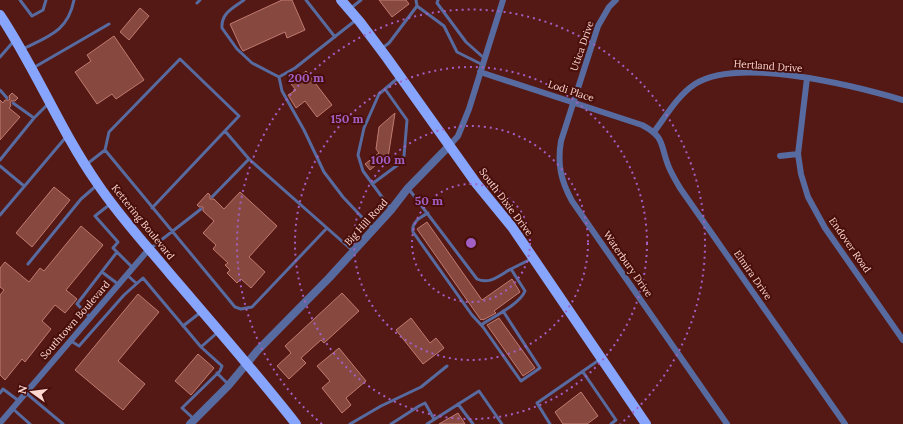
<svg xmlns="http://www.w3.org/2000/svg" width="903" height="424" font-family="Lora,serif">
<rect width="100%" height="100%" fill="#541914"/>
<path fill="#87483f" stroke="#c07b71" d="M282 0H292L305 30 287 38 285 32 243 51 241 48 230 24Z
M379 0H406L409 4 392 17Z
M140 8 149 16 129 40 120 32Z
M114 36 144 80 116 99 112 94 97 104 75 72 91 61 87 55Z
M306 71 332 105 317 117 305 101 296 108 288 95 296 90 291 84Z
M12 93 18 98 15 101H11L10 103 11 106 9 108 20 117 0 140V100L3 103 5 100H9L10 99 9 96Z
M395 113 387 164 383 159 370 170 365 164 379 153 376 149 379 127Z
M54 187 70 200 32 247 16 233Z
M240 192 277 226 249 257 265 272 251 288 241 279 237 283 227 273 230 270 225 265 228 263 213 249 216 245 203 233 214 221 203 211V207H199L197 205 208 193 210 195V199H214L224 209Z
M427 222 482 300 512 279 520 292 494 311 496 313 483 320 482 319 481 320 417 229Z
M81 226 103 245 66 290 77 299 65 313 55 305 42 321 51 329 25 362 22 359 5 380 0 375V295L4 290 0 287V268L5 262 29 282 40 268 44 271Z
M342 293 359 311 324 343 321 340 301 358 306 363 289 379 277 366 291 353 285 346Z
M138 294 159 312 118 361 145 384 123 410 75 370Z
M411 318 430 343 436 338 444 348 423 364 396 330Z
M499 318 535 368 523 376 487 325Z
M339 348 366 381 346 398 351 405 342 413 322 388 330 381 317 366Z
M198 354 214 368 191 395 175 381Z
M581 392 598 416 587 424H563L555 412Z
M458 413 465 424H439Z"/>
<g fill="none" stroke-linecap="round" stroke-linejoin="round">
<path stroke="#586ba0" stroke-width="3" d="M20 0 32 16 43 10 46 0
M244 0C233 8 221 13 222 28L237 49 252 63 279 77 295 68 356 20
M306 0 335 37
M438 0 437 3 466 42 484 58
M197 3 200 0
M417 6 444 26 457 52 483 65
M351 8 361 0
M23 49C49 36 68 31 74 0
M381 49 389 43 417 6 416 0
M0 57 13 42
M33 68 109 24
M279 77 282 91 304 130 324 172 343 197 373 229
M0 90 7 98
M13 103 34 118 48 104
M225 131 249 159
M0 160 34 118
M87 164 105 150
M0 166 24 186
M372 184 399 164 404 156 407 120 385 89
M408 188 477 279C490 285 500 275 511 269
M212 197 249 159 353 251
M109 205 95 216 118 242 113 248 133 268
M152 208 239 116 180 59 109 132 105 150 235 307 241 309 252 307 327 228
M390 208 363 171 358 155 364 128 379 94 398 78
M428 213C421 217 411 222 413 232L472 315 483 327 521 381 540 368 503 311
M0 215 66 137
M151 248 201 209
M28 264 81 199 96 186
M102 272 118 284
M127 275 136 283
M90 317 77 304 117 252
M481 325C493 317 520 304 525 291L511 269 531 259
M183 326 201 312
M71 341 79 346 124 295 143 278 201 347 218 332
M583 372 616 420 611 424
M217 373 229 385
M0 393 3 389 19 401
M26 393 63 424
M458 404 473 424
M12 408 30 424
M194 419 182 408 220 371 222 366 201 347
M350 424 381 406 421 387 447 366
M391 424 419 406 425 403 434 419
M427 424 479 391 502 424
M550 424 537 403 599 360"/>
<path stroke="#586ba0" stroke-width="6" d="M616 0 609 7 598 26 561 141C557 164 561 181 572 201L727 424
M480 72 642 125C665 137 660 144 668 165 671 173 676 181 680 188L845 424
M807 78 798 154 801 174 808 197 825 228 903 340
M654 132C666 116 678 95 695 84 738 56 855 86 903 100
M450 145 458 136 469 109 503 0
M780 156 798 154
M0 423 149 249"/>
<path stroke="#586ba0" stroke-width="8" d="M190 424 228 386 258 350 329 278 391 210 408 188 450 145"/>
<path stroke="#87a5fd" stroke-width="10" d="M341 0 360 22 387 58 476 183 512 227 646 424
M0 15C36 69 60 130 97 183 119 216 146 245 171 275 213 324 256 373 296 424"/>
</g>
<g fill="none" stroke="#a25fc4" stroke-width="2" stroke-dasharray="2 4">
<circle cx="471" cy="243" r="59"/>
<circle cx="471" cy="243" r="117"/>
<circle cx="471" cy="243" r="176"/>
<path d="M322 424A234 234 0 1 1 620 424"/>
</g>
<g text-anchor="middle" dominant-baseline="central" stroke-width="4" stroke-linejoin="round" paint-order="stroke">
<g font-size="10" fill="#fdd6d0" stroke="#480e0a">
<text transform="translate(582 46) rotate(-71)">Utica Drive</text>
<text transform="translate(768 66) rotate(4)">Hertland Drive</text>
<text transform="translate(571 91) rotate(18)">Lodi Place</text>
<text transform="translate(506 202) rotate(53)">South Dixie Drive</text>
<text transform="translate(143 222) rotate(51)">Kettering Boulevard</text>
<text transform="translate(366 222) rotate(-48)">Big Hill Road</text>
<text transform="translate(850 245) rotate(55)">Endover Road</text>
<text transform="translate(628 264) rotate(55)">Waterbury Drive</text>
<text transform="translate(753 275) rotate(55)">Elmira Drive</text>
<text transform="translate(75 320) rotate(-49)">Southtown Boulevard</text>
</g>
</g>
<circle cx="471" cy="243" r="6" fill="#a25fc4" stroke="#480e0a" stroke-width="2"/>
<g font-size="12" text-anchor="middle" font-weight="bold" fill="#a25fc4" stroke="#480e0a" stroke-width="4" stroke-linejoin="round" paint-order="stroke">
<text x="306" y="82">200 m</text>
<text x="347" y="123">150 m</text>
<text x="388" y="164">100 m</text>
<text x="429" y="205">50 m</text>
</g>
<g transform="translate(32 392) rotate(284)" stroke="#480e0a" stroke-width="3" paint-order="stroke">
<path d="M0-3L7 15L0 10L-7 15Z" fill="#fdd6d0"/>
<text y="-6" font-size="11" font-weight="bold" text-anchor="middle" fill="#fdd6d0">N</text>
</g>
</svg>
